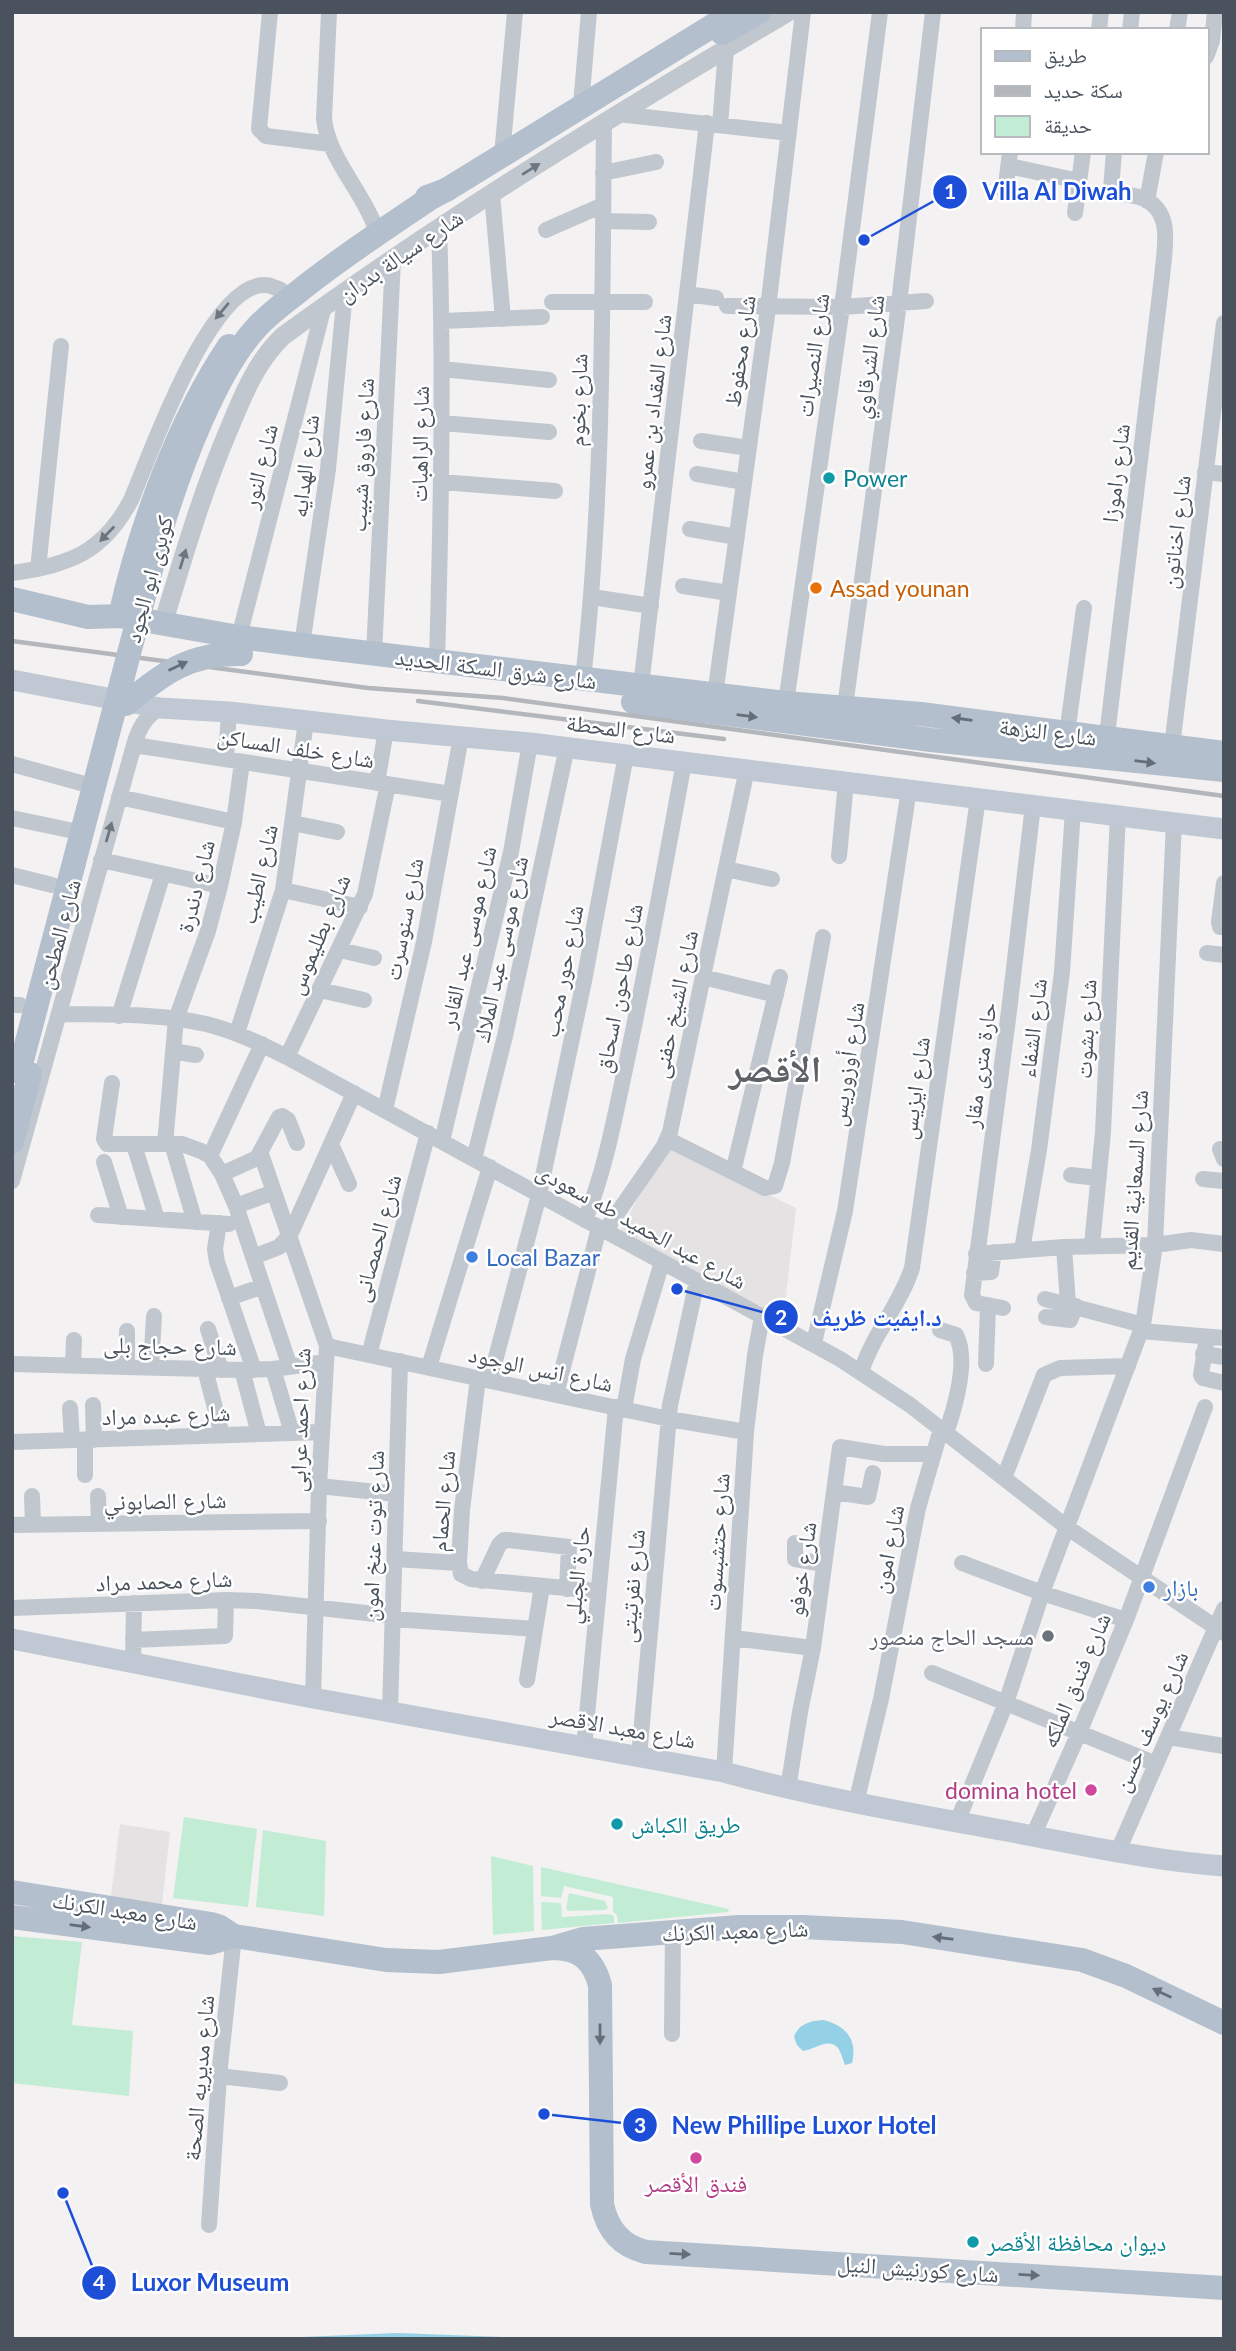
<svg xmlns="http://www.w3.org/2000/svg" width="1236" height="2351" font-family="Lato,'Noto Naskh Arabic',sans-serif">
<rect width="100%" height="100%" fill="#f3f1f1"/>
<path fill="#e4e2e2" d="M666 1145 796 1208 783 1322 621 1230Z
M120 1824 170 1832 161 1913 110 1904Z"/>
<path fill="#c3ecd5" d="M184 1817 257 1829 248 1907 173 1898Z
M263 1830 326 1841 324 1916 256 1907Z
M491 1856 533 1866 534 1931 493 1935Z
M541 1867 729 1909 728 1912 618 1923 617 1915 613 1912V1897L564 1886 561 1898 541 1896Z
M569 1893 605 1901 608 1908 605 1910 568 1911 566 1909Z
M541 1902 561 1903 562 1917 609 1914 614 1916V1923L542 1930Z
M12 1936 82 1942 72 2025 133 2031 129 2096 12 2083Z"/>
<path fill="#94d1e6" d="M823 2020C845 2025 858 2039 852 2063L845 2065C843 2060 841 2052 838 2048 828 2037 814 2050 803 2051L797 2045 794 2037C798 2024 810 2021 823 2020Z
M397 2333 555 2339H253Z"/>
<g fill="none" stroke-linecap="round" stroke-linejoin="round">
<path stroke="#c0c7ce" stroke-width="16" d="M270 12 259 129 266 136 330 144
M329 12 324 119C329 159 360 188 374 224
M1023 30 1024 12
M1099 30 1101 12
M1130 30 1132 12
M1177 30 1180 12
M1206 57 1212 41 1215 12
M581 105 589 12
M618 114 789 133
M720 125 726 49
M502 155 515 12
M1009 166 1079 181
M603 173 656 162
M1005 193 1010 152
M492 194 503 319
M1147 201 1156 152
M1075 213 1083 152
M603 221 649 222
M546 230 603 205
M687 294 716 298
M552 302H645
M727 306 842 307 926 301
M442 321 542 317
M442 369 549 380
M442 423 549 432
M701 441 749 448
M1205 472 1224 474
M697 474 744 482
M442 482 555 491
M690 529 737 537
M38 569 61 346
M12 573C69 565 103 553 131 500 150 456 210 281 266 285 270 285 276 288 281 290
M683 586 729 593
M592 597 651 606
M239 637 324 306
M302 645 328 469 345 292
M374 654 393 259
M437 661C441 517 444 373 439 228
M583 679C604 494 602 308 604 123
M641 686 707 123
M715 695 768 308 803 12
M786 703 842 307 880 12
M845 707 899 303 933 12
M1066 741 1084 608
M1106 744 1162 277C1164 250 1175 211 1142 198 1132 194 1120 196 1111 189L1114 152
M134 745 451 794
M1172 746 1224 323
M226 759 229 712
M12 764 81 783
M377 783 386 730
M119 797 234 822
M12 818 69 830
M293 823 337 832
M839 856 846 782
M101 860 220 886
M726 869 772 879
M12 875 52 885
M1224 883 1219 922 1220 927H1224
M283 890 360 907
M340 950 374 958
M1207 953 1224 955
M703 977 776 995
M320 990 364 1000
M12 1005H20
M60 1014C108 1015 159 1013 206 1024 235 1031 261 1044 287 1057L840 1359 910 1405 1068 1528 1224 1633
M119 1016 163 874
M237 1033 283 890 306 721
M173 1051 196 1055
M287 1057 365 894 388 784
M112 1083 104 1139 107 1144H182L201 1151 210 1156 222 1174 236 1206 290 1367
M385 1110 424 942 461 737
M667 1139 765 1188 775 1186 782 1163 823 937
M442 1141 511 852 530 743
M165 1144 176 1019 208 931 220 886 234 822 242 762
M172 1144 195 1222
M331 1144 349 1184
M134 1145 157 1219
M1220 1149 1224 1159
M261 1154 327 1346 319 1486 313 1698
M210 1156 262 1044
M474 1159 505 1036 567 747
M104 1162 121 1217
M733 1172 780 977
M222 1174 257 1158 279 1117 282 1116 288 1120 297 1143
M1071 1175 1099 1178
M1203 1179 1224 1181
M12 1181 134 745C139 728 145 717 160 708
M236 1206 274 1192
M98 1215 229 1224
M585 1220C606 1168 615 1115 627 1060 648 961 666 861 684 762
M219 1223 215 1249 217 1262 254 1370
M605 1231 664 1146 670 1132 747 769
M1092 1245 1103 1132 1118 815
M1064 1247 1068 1304
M1022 1250 1039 1150 1062 972 1073 810
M976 1254 1064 1247 1155 1245 1191 1240 1224 1244
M253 1257 279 1247 290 1235 354 1093
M974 1273 991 1272 994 1252
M229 1298 263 1286
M1045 1299 1143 1325
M1003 1308 976 1303 972 1295 1009 1011 1033 805
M1046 1317 1070 1320 1076 1306
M208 1329 221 1370
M940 1330 956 1335C969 1360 955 1407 946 1433
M1141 1331 1224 1338
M1207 1337 1201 1375 1203 1378 1224 1383
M814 1343 845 1211 909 789
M327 1346 669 1419 746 1432
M1203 1354 1224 1357
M369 1355 428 1133
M12 1364 242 1370 273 1369 326 1362
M986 1364 988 1305
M73 1365 74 1340
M127 1367V1331
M429 1367 490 1167
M151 1368 154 1316
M205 1369 222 1435
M273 1369 292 1433
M242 1370 259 1434
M861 1372C873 1334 900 1305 912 1268L978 798
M478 1378 462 1510 459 1563 461 1574 471 1579 597 1591
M490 1380 539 1195 584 981 626 755
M556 1394 599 1228
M93 1405 94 1440
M70 1408 72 1440
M624 1409 633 1359 662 1262
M12 1442 322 1432
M85 1475V1440
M1004 1478 1044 1375 1060 1368 1128 1366
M319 1486 396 1494
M834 1492 868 1497 873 1473
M32 1496 33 1524
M98 1496 99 1523
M12 1525 319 1521
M795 1543V1559L824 1564
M395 1559 459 1563
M962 1563 1042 1593 1126 1620
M482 1581 499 1545 504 1540H508L569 1547 567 1589
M12 1608 226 1600 257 1601 393 1616
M393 1619 535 1629
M733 1638 813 1648
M133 1640 225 1636 226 1600
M133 1664 134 1603
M932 1673 1156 1764
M527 1680 542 1586
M390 1712 400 1361
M1168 1737 1224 1746
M584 1747 616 1407
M639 1757 670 1405 697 1281
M724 1772 746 1432 755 1355 762 1317
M788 1789 800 1712 813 1648 840 1447 884 1454H933
M856 1803 881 1699 918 1508 941 1429
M957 1822 1006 1703 1042 1593 1143 1325 1155 1245 1174 822
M1033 1836 1079 1733 1126 1620 1205 1407
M1118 1851 1224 1609
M672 2034 673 1931
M219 2076 280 2083
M209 2225 219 2076 234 1936"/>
<path stroke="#c0c7ce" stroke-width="19" d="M163 624C183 558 202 492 229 429 243 395 256 362 283 336 445 218 616 114 788 12"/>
<path stroke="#c0c8d3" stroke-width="21" d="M12 680 160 708 229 712 386 730 530 743 1224 829
M12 1639 313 1698 724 1772C819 1798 915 1814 1012 1832 1082 1845 1153 1861 1224 1866"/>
<path stroke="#b3bfcd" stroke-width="24" d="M722 33 759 12
M427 197 446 190 735 12
M12 599 88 617 120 616 239 637 302 645 786 703 921 714 1224 753
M120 616C140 527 178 422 229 346
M633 702 931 740 1224 770
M12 1142 30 1074
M12 1892 211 1924 220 1927 234 1936 386 1960 439 1962 552 1948 583 1939 739 1927H803L902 1932 1082 1960 1126 1976 1224 2023
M12 1917 210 1943 234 1936
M552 1948C579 1948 593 1959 600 1985L602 2204C607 2229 621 2246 646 2252L1224 2288"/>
<path stroke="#b3b6ba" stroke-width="4.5" d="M12 641 368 688 503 698 1224 796
M418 701 724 739"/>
<path stroke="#b3bfcd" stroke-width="24" d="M126 704C163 673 190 653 241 654
M19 1072 163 524C181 466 216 371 257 327 269 314 284 303 298 292 340 258 385 229 429 199L446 190"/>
</g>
<defs><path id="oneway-solid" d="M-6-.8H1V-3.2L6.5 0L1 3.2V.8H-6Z" transform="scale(1.75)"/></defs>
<g fill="#6d767f">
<use href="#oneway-solid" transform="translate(531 169) rotate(-32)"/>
<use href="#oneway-solid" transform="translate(222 311) rotate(130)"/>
<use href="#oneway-solid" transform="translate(107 534) rotate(134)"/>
<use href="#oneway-solid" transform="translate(183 559) rotate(-73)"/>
<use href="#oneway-solid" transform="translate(109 832) rotate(-74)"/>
</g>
<g fill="#646e79">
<use href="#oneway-solid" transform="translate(178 666) rotate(-25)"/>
<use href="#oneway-solid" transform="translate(747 716) rotate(7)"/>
<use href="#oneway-solid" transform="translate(962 719) rotate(-172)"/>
<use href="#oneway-solid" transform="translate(1145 762) rotate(7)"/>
<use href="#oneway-solid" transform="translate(80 1926) rotate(8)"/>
<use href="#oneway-solid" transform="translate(943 1938) rotate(-172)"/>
<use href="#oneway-solid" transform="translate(1162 1993) rotate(-154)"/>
<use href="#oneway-solid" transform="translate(600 2034) rotate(90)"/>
<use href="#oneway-solid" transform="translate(680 2254) rotate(3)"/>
<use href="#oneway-solid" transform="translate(1029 2275) rotate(3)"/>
</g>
<g fill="#0f9aa8" stroke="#fff" stroke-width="2.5">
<circle cx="829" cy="478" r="7"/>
<circle cx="617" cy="1824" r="7"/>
<circle cx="973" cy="2242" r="7"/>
</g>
<circle fill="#e8710a" stroke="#fff" stroke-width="2.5" cx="816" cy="588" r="7"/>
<g fill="#3f7fe0" stroke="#fff" stroke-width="2.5">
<circle cx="472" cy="1257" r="7"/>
<circle cx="1149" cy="1587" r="7"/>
</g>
<circle fill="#6b7280" stroke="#fff" stroke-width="2.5" cx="1048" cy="1636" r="7"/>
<g fill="#d1479c" stroke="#fff" stroke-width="2.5">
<circle cx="1091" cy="1790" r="7"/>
<circle cx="696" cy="2158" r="7"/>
</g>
<g text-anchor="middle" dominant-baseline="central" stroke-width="5" stroke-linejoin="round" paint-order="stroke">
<g font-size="23" fill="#4a535d" stroke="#fff">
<text transform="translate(400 255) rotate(-34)">شارع سيالة بدران</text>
<text transform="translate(739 351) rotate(-82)">شارع محفوظ</text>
<text transform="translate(812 355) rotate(-82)">شارع النصيرات</text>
<text transform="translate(868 357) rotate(-83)">شارع الشرقاوي</text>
<text transform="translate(577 400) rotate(-88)">شارع بخوم</text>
<text transform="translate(652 402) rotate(-83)">شارع المقداد بن عمرو</text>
<text transform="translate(419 444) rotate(-89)">شارع الراهبات</text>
<text transform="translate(361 455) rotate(-87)">شارع فاروق شبيب</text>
<text transform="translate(259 466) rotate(-76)">شارع النور</text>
<text transform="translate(304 466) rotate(-83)">شارع الهدايه</text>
<text transform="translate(1115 473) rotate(-83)">شارع راموزا</text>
<text transform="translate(1175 532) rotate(-83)">شارع اخناتون</text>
<text transform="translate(148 579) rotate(-75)">كوبرى ابو الجود</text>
<text transform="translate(496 668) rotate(7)">شارع شرق السكة الحديد</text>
<text transform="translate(621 728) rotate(7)">شارع المحطة</text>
<text transform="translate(1048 731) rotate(7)">شارع النزهة</text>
<text transform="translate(296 747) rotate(9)">شارع خلف المساكن</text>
<text transform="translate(258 874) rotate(-77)">شارع الطيب</text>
<text transform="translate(195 886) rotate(-76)">شارع دندرة</text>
<text transform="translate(403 919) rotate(-79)">شارع سنوسرت</text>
<text transform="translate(58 934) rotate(-75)">شارع المطحن</text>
<text transform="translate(318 934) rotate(-67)">شارع بطليموس</text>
<text transform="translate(467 937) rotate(-77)">شارع موسى عبد القادر</text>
<text transform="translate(500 949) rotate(-78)">شارع موسى عبد الملاك</text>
<text transform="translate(562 971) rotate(-79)">شارع حور محب</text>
<text transform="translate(618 988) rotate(-79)">شارع طاحون اسحاق</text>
<text transform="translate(674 1004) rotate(-78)">شارع الشيخ حفنى</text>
<text transform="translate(1032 1028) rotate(-83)">شارع الشفاء</text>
<text transform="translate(1085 1029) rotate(-87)">شارع بشوت</text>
<text transform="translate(846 1064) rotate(-81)">شارع أوزوريس</text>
<text transform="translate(979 1065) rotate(-82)">حارة مترى مقار</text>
<text transform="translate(914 1088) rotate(-82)">شارع ايزيس</text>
<text transform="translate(1133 1180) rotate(-86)">شارع السمعانية القديم</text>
<text transform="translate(642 1225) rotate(29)">شارع عبد الحميد طه سعودى</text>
<text transform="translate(376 1238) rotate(-75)">شارع الحمصانى</text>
<text transform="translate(170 1345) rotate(1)">شارع حجاج بلى</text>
<text transform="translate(541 1368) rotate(12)">شارع انس الوجود</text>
<text transform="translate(166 1414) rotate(-2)">شارع عبده مراد</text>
<text transform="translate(299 1420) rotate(-88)">شارع احمد عرابى</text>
<text transform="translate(165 1500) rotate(-1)">شارع الصابوني</text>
<text transform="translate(442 1501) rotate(-85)">شارع الحمام</text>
<text transform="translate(372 1536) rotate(-88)">شارع توت عنخ امون</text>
<text transform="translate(716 1542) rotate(-86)">شارع حتشبسوت</text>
<text transform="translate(887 1549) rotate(-79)">شارع امون</text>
<text transform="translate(801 1569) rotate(-82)">شارع خوفو</text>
<text transform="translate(576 1575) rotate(-84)">حارة الجبلي</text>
<text transform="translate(164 1580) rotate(-2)">شارع محمد مراد</text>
<text transform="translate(631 1586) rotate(-85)">شارع نفرتيتى</text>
<text transform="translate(1075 1680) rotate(-67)">شارع فندق الملكه</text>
<text transform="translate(1150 1721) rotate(-66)">شارع يوسف حسن</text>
<text transform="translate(623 1727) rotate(10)">شارع معبد الاقصر</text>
<text transform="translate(125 1910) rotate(9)">شارع معبد الكرنك</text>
<text transform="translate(735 1930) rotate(-2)">شارع معبد الكرنك</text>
<text transform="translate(198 2078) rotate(-85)">شارع مديريه الصحة</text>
<text transform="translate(918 2268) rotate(4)">شارع كورنيش النيل</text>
</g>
<g font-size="23" fill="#0d838f" stroke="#fff" text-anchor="start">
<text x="843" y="478">Power</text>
<text x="631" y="1824">طريق الكباش</text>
<text x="987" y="2242">ديوان محافظة الأقصر</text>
</g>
<g font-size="23" fill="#c56008" stroke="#fff" text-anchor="start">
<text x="830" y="588">Assad younan</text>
</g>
<g font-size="23" fill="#366cbe" stroke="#fff" text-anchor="start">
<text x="486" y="1257">Local Bazar</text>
<text x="1163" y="1587">بازار</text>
</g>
<g font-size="23" fill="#5b616d" stroke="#fff" text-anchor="end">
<text x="1034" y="1636">مسجد الحاج منصور</text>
</g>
<g font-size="23" fill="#b23c85" stroke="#fff" text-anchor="end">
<text x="1077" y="1790">domina hotel</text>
<text x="696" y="2183" text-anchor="middle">فندق الأقصر</text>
</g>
<g font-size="37" font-weight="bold" fill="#5e6165" stroke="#fff">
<text x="775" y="1067">الأقصر</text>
</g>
</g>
<path fill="none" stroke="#1d4ed8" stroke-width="2.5" d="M864 240L950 192M677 1289L781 1317M544 2114L640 2125M63 2193L99 2283"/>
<g fill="#1d4ed8" stroke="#fff" stroke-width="2.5">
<circle cx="864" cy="240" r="7"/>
<circle cx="677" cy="1289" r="7"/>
<circle cx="544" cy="2114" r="7"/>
<circle cx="63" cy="2193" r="7"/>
<circle cx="950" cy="192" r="18"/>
<circle cx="781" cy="1317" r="18"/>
<circle cx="640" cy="2125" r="18"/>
<circle cx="99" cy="2283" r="18"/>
</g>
<g font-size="21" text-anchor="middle" font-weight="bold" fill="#fff">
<text x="950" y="199">1</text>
<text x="781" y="1325">2</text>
<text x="640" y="2133">3</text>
<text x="99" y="2290">4</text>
</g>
<g font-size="24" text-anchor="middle" font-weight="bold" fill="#1d4ed8" stroke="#fff" stroke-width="5" stroke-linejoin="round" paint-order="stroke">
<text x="1057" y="200">Villa Al Diwah</text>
<text x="877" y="1326">د.ايفيت ظريف</text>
<text x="804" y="2134">New Phillipe Luxor Hotel</text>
<text x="210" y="2291">Luxor Museum</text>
</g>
<rect width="1236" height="2351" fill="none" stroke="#4a535d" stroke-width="28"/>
<rect x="981" y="28" width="228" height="126" fill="#ffffff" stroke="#b7babe" stroke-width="2"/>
<rect x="995" y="51" width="35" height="10" fill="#b3bfcd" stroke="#b7babe" stroke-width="2"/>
<text x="1044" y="63" font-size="21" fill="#4a535d">طريق</text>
<rect x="995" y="86" width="35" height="10" fill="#b3b6ba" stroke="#b7babe" stroke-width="2"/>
<text x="1044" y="98" font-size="21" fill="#4a535d">سكة حديد</text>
<rect x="995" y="116" width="35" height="21" fill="#c3ecd5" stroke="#b7babe" stroke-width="2"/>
<text x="1044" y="133" font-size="21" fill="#4a535d">حديقة</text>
</svg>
